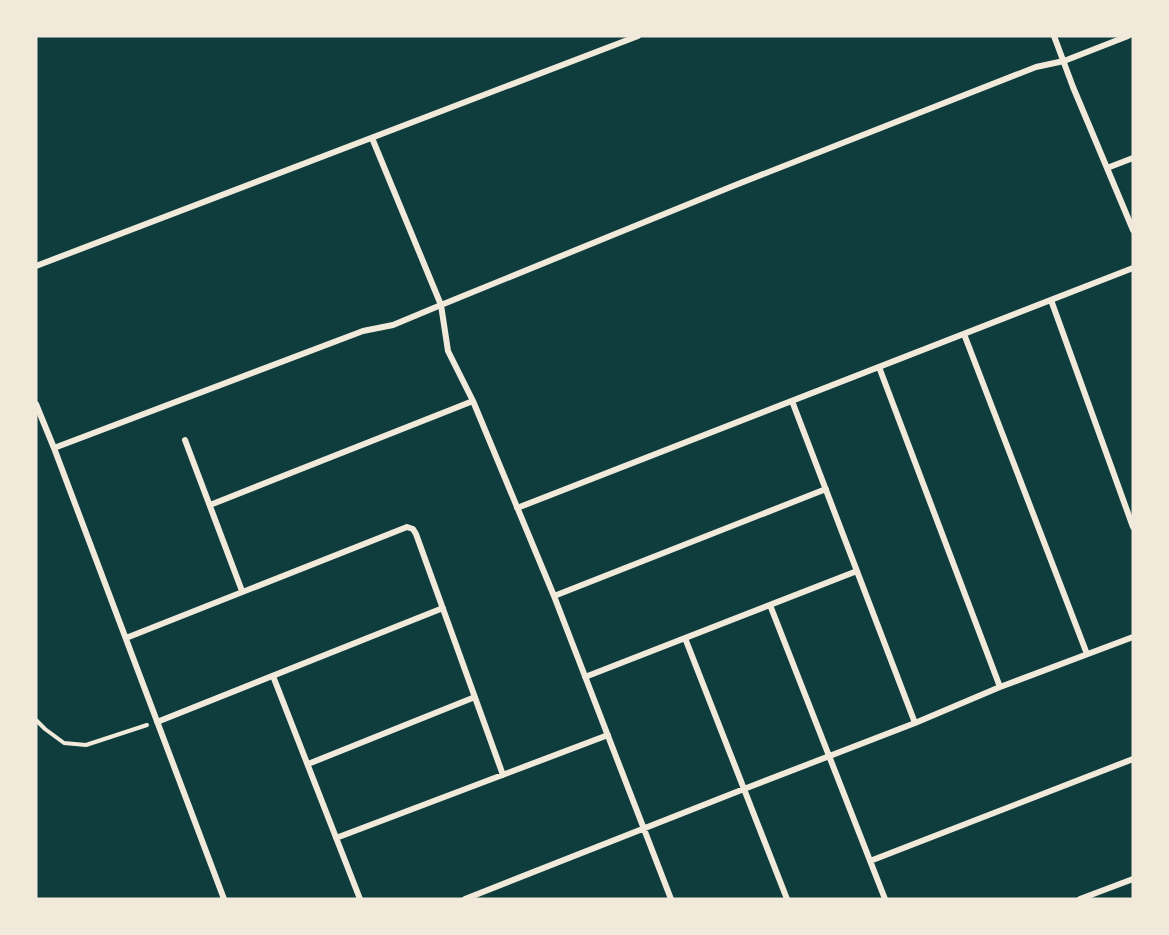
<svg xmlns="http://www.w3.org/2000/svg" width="1169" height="935" font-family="'Libre Baskerville',serif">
<rect width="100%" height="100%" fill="#0f3d3e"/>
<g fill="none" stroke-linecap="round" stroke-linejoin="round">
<path stroke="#f1e9da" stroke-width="4" d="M36 720 45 729 64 743 86 745 147 725"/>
<path stroke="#f1e9da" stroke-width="6" d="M1054 36 1073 87 1133 230
M372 138 441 305 733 186 1036 67 1064 61 1128 36
M1107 168 1133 158
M36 266 638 36
M1051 300 1133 527
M964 334 1087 654
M879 367 1000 687
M792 401 915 723
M36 404 54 448 224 899
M185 440 242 591
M54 448 363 331 393 325 441 305 448 351 473 401 554 596 671 899
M210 505 473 401
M517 508 1133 268
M554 596 826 489
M770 605 885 899
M126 638 407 527 413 529 416 534 503 775
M685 638 787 899
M273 676 360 899
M585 677 857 571
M157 722 443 608
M308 764 475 697
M336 838 608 735
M870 861 1133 759
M465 899 744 789 915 723 1000 687 1133 637
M1080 899 1133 879"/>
</g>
<rect width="1169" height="935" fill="none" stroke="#f1e9da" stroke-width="75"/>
</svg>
